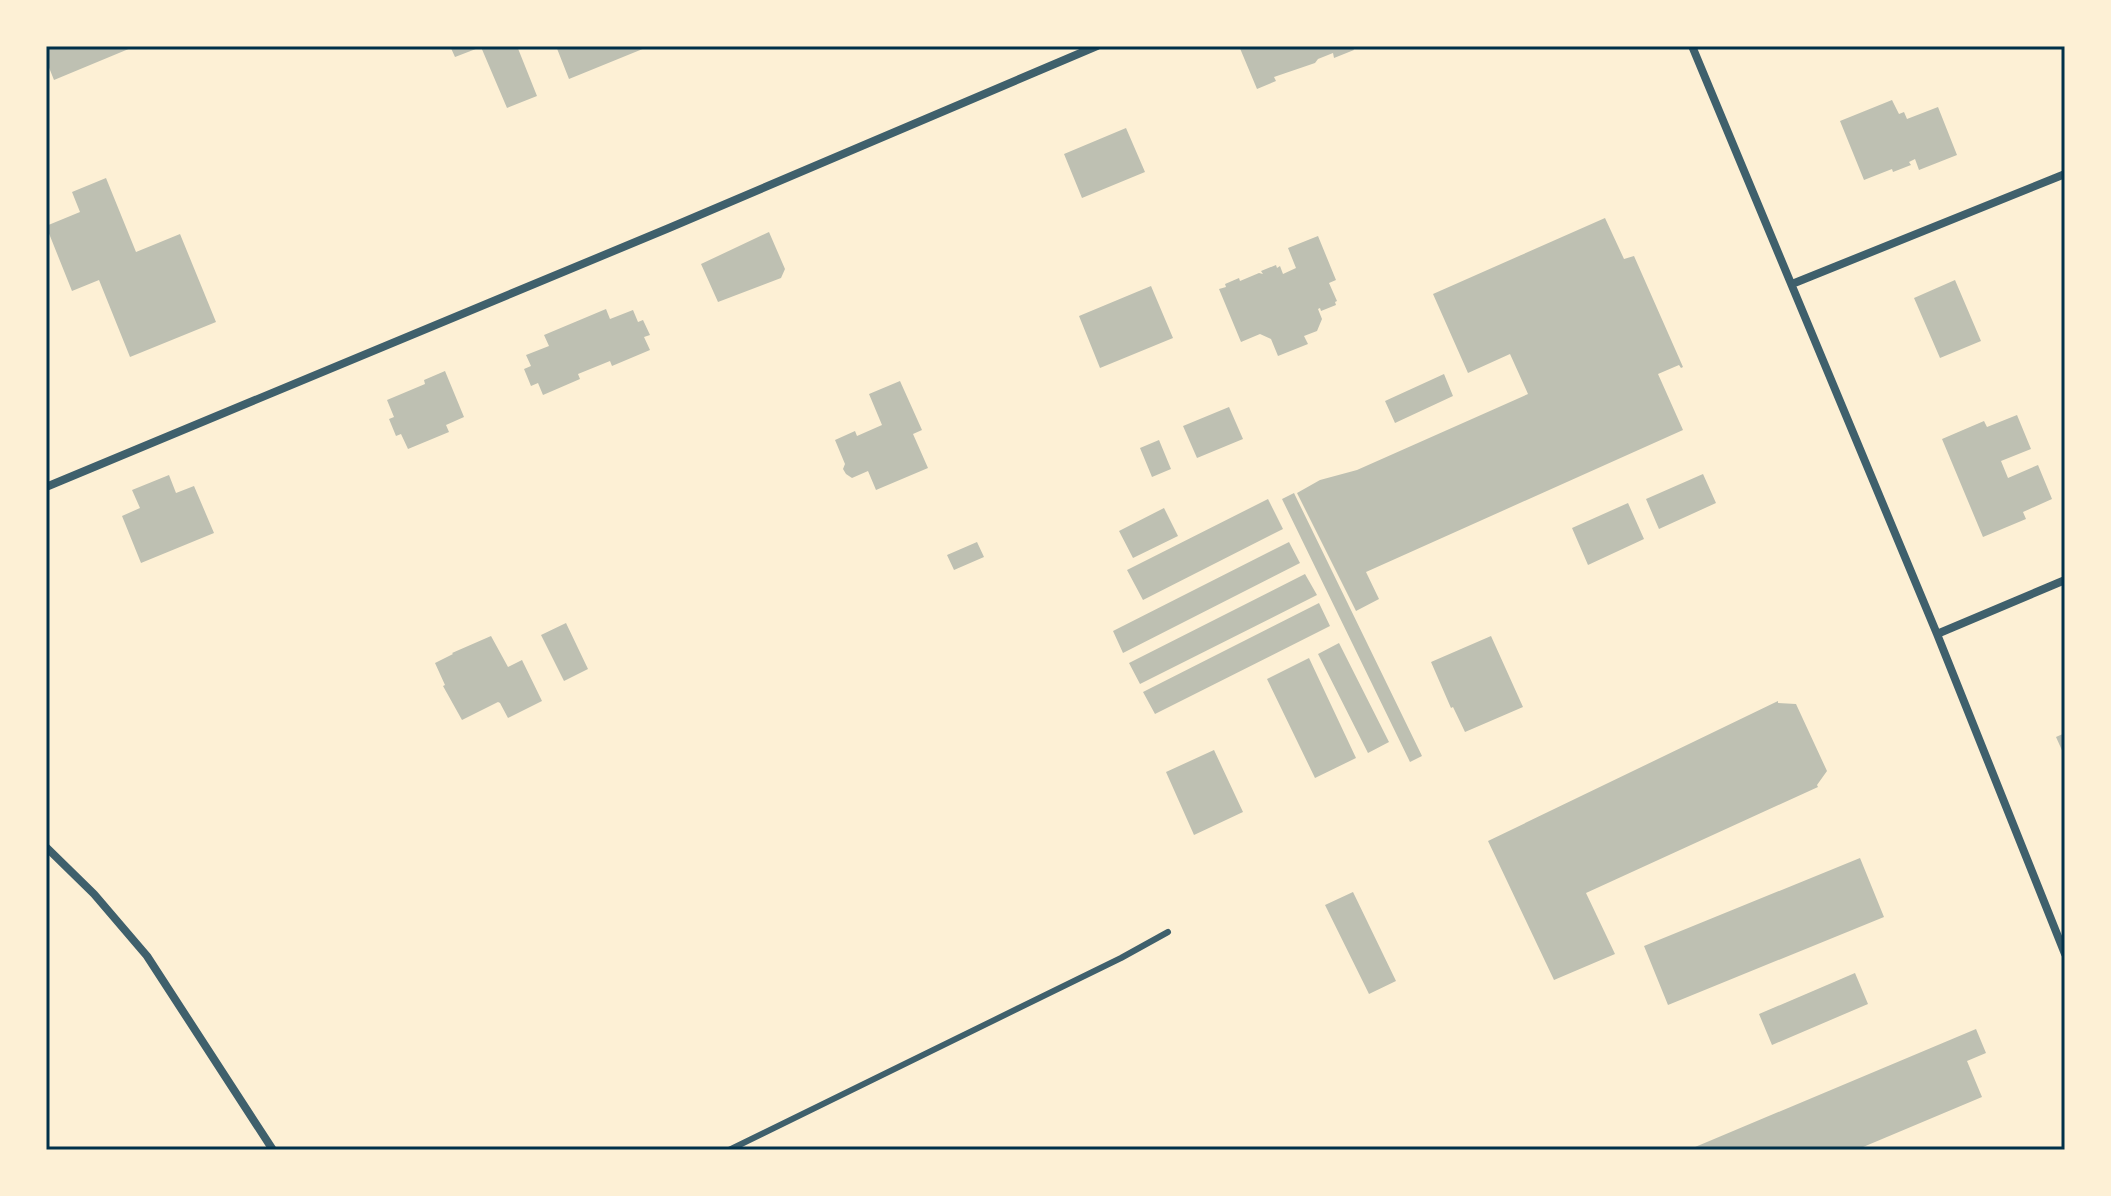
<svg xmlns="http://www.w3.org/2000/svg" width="2111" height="1196" font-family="Rubik,sans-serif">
<rect width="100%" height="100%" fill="#fdf0d5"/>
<path fill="#bec0b2" d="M56 46H130L131 48 54 80 46 60V50Z
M450 46H517L537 96 507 108 481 47 455 57Z
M556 46H650L569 79Z
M1239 46H1352L1354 50 1334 58 1333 53 1318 59 1315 63 1274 77 1276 81 1257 89Z
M1892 100 1899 114 1904 112 1907 119 1938 107 1957 155 1919 170 1915 159 1909 162 1911 165 1893 172 1892 169 1864 180 1840 121Z
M1126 128 1145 172 1082 198 1064 154Z
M106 178 136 252 180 234 216 322 130 357 99 280 72 291 46 226 80 212 72 192Z
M1605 218 1624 259 1634 256 1683 367 1681 368 1679 365 1658 374 1683 430 1366 572 1379 599 1356 611 1297 493 1320 480 1357 470 1528 394 1510 354 1468 373 1433 294Z
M769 232 785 269 781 278 718 302 701 264Z
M1318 236 1336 280 1329 283 1337 301 1335 302 1336 305 1321 311 1320 308 1318 309 1322 319 1317 331 1304 336 1308 344 1278 356 1271 339 1260 334 1241 342 1219 289 1226 287 1225 284 1239 278 1240 281 1259 273 1263 274 1261 271 1276 265 1277 268 1280 266 1283 274 1296 268 1288 248Z
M1955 280 1981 341 1940 358 1914 298Z
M1151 286 1173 338 1100 368 1079 316Z
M606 309 610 319 633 310 638 322 643 320 650 335 644 337 650 350 612 366 610 361 578 374 580 379 543 395 538 383 531 386 524 369 531 366 526 355 549 346 544 335Z
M445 371 464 417 446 425 449 432 408 449 401 434 396 436 389 419 394 417 387 400 425 384 424 380Z
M1444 374 1453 396 1395 423 1385 401Z
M900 381 922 430 913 434 928 468 876 490 868 471 852 478 846 474 843 469 845 464 835 440 855 431 857 436 882 425 869 394Z
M1229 407 1243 439 1197 458 1183 426Z
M2017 415 2031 449 2001 461 2008 478 2038 465 2052 499 2023 512 2026 519 1983 537 1942 439 1984 421 1987 427Z
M1159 440 1171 469 1152 477 1140 448Z
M1703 474 1716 503 1659 529 1646 499Z
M169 475 176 493 194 486 214 533 141 563 122 516 140 508 132 490Z
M1294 493 1422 756 1410 762 1282 499Z
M1268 499 1283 529 1143 600 1127 570Z
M1628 503 1644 539 1588 565 1572 528Z
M1164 508 1178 536 1133 558 1119 531Z
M977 542 984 557 954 570 947 555Z
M1289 542 1300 563 1123 653 1113 631Z
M1305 574 1317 595 1140 684 1129 663Z
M1319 603 1330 626 1155 714 1143 692Z
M566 623 588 669 564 681 541 635Z
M491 636 508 667 522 660 542 701 508 718 500 703 498 702 462 720 443 686 445 685 435 663 453 654 452 653Z
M1491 636 1523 707 1465 732 1453 707 1451 708 1431 662Z
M1339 643 1389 742 1368 753 1318 654Z
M1309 658 1356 758 1315 778 1267 679Z
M1778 701V703L1796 704 1827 771 1817 785 1818 787 1586 893 1615 954 1554 980 1488 841Z
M2065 733V757L2056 737Z
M1214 750 1243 812 1194 835 1166 772Z
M1860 858 1884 917 1668 1005 1644 946Z
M1353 892 1396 981 1369 994 1325 905Z
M1855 973 1868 1004 1772 1045 1759 1014Z
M1976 1029 1986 1053 1967 1061 1982 1097 1856 1150H1688Z"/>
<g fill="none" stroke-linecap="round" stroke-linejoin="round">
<path stroke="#3f606c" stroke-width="6" d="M729 1150 1121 958 1168 932"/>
<path stroke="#3f606c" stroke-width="8" d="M1692 46 1937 634 2065 954
M1792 284 2065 174
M46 487 669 228 1097 46
M1937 634 2065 580
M46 847 94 894 147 956 273 1150"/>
</g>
<rect width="2111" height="1196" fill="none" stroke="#fdf0d5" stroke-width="96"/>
<rect x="48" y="48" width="2015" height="1100" fill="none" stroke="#003049" stroke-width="3"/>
</svg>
